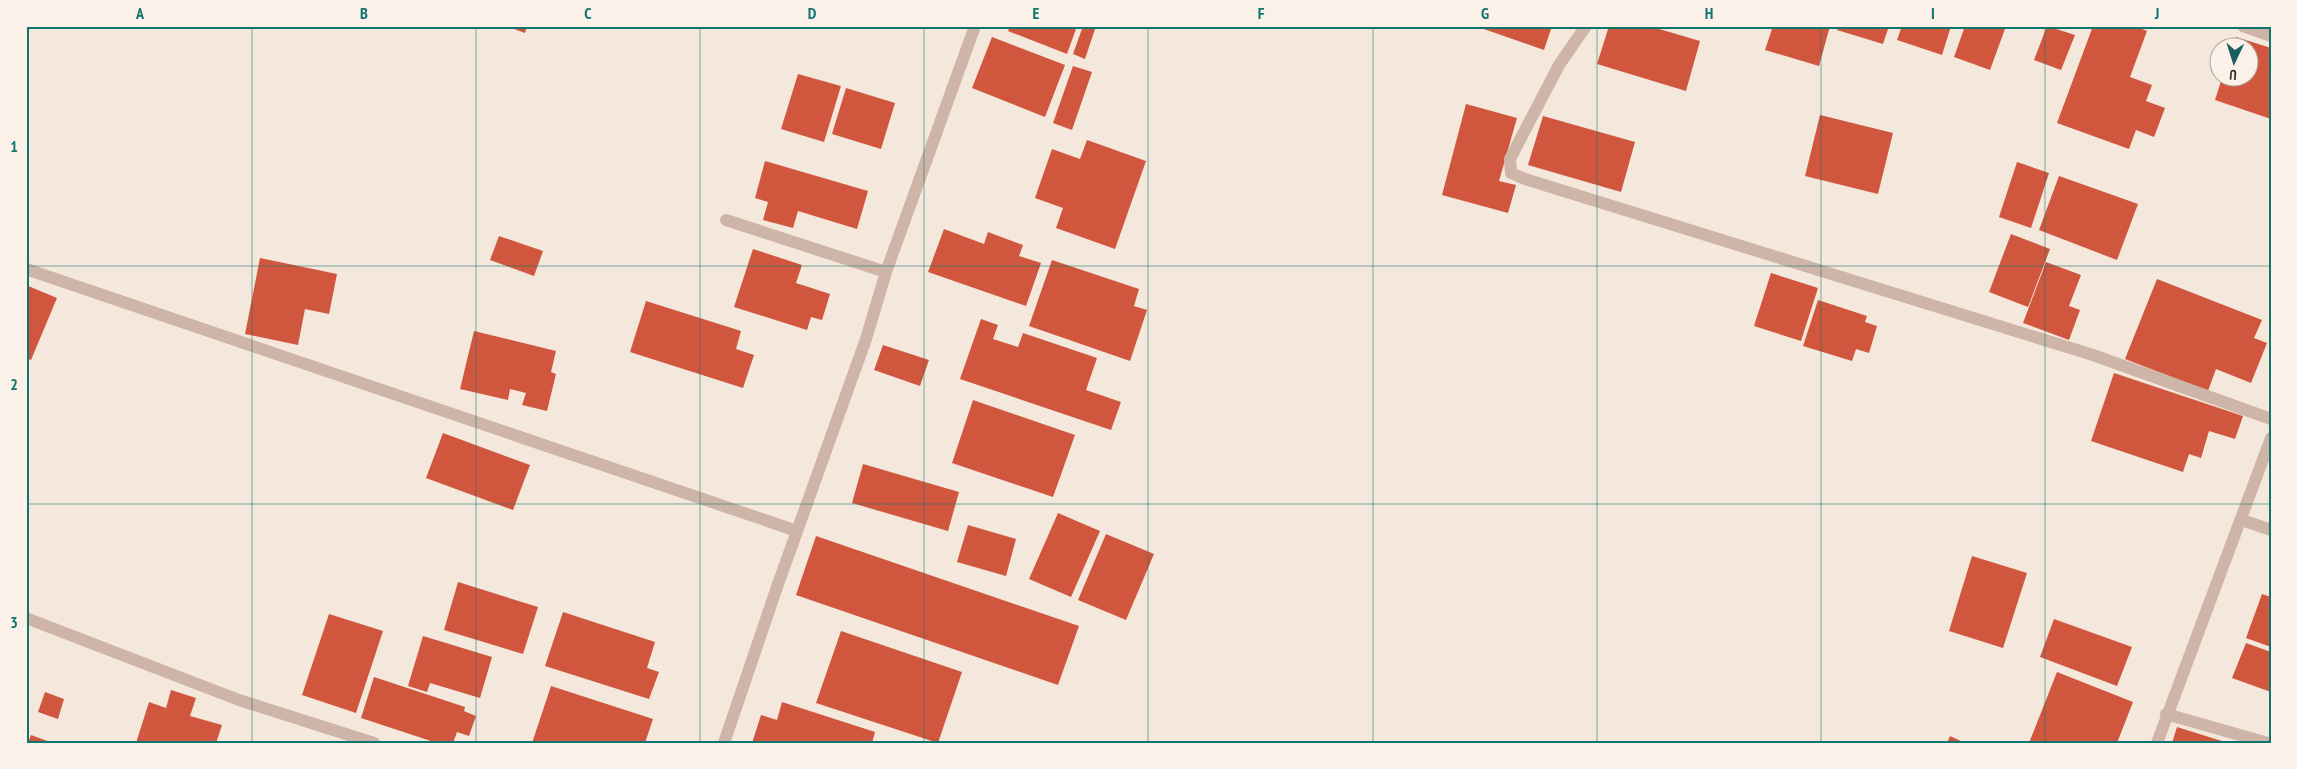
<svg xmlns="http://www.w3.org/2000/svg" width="2297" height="769" font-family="'PT Sans Narrow',sans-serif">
<rect width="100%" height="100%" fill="#f4e7dc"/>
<path fill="#d0563e" d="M506 26H527L525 33Z
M1010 26H1077L1067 54 1008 31Z
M1083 26H1096L1085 59 1073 54Z
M1482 26H1552L1544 50 1481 28Z
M1609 26H1649L1700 41 1686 91 1597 64Z
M1773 26H1830L1819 66 1765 50Z
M1838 26H1889L1883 44 1837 30Z
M1902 26H1951L1942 55 1897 40Z
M1965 26H2006L1990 70 1954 57Z
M2047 26 2075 35 2061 70 2034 60Z
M2093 26H2135L2147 31 2130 77 2152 85 2146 101 2165 108 2154 137 2136 130 2129 149 2057 123Z
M992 37 1065 65 1045 117 972 88Z
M2236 37 2271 48V119L2215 100 2222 78H2250V48H2232Z
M1073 66 1092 72 1072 130 1053 123Z
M798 74 841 86 824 142 781 129Z
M846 88 895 103 881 149 832 134Z
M1466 104 1517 118 1499 181 1516 185 1508 213 1442 195Z
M1820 115 1893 133 1878 194 1805 176Z
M1543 116 1635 142 1621 192 1528 165Z
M1087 140 1146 161 1115 249 1056 228 1063 208 1035 198 1052 149 1080 159Z
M765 161 868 191 857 229 798 211 793 228 763 220 768 202 755 198Z
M2017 162 2049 173 2031 228 1999 217Z
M2059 176 2138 204 2117 260 2039 230Z
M944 229 984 244 988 232 1023 245 1019 256 1041 263 1026 306 928 272Z
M2011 234 2050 249 2028 307 1989 292Z
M499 236 543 251 534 276 490 260Z
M753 249 802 265 796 283 830 294 822 320 811 317 807 330 734 307Z
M260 258 337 274 329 314 305 309 298 345 245 334Z
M1052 260 1139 289 1134 306 1147 310 1130 361 1029 326Z
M2046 262 2081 275 2069 306 2080 310 2069 340 2023 323Z
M1771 273 1818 288 1801 341 1754 326Z
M2157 279 2262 320 2254 338 2267 343 2251 383 2216 369 2208 391 2125 359Z
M26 285 57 298 31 360 26 358Z
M1818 300 1867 316 1865 322 1877 326 1869 353 1856 349 1852 361 1803 346Z
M646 301 741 331 736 349 754 355 743 388 630 352Z
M981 319 998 325 993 339 1018 347 1023 333 1097 358 1086 390 1121 402 1111 430 960 379Z
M474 331 556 351 551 372 556 374 547 411 522 405 526 393 510 389 508 400 460 389Z
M883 345 929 360 920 386 874 370Z
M2114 373 2243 416 2235 439 2209 431 2201 458 2189 454 2183 472 2091 441Z
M973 400 1075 435 1053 497 952 463Z
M443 433 530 465 513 510 426 478Z
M863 464 959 492 948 531 852 503Z
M1058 513 1100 531 1071 597 1029 579Z
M968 525 1016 539 1006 576 957 562Z
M1106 534 1154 554 1126 620 1078 600Z
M816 536 1079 626 1058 685 796 595Z
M1972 556 2027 573 2003 648 1949 631Z
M458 582 538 607 523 654 444 630Z
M2262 594 2271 597V647L2246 638Z
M563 612 655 642 647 668 659 672 649 699 545 666Z
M329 614 383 631 356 713 302 695Z
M2054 619 2132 647 2117 686 2040 657Z
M841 631 962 672 938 743 816 703Z
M423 636 492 657 480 698 430 683 427 692 408 686Z
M2246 643 2271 652V692L2232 678Z
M2057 672 2133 702 2117 743H2029Z
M374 677 465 707 464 711 476 716 469 736 457 732 453 743H437L361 718Z
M551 686 653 719 645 743H532Z
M171 690 196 698 190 716 222 725 216 743H136L149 702 166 708Z
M45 692 64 699 58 719 38 712Z
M782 702 875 732 872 743H752L761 715 777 720Z
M2177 727 2225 742V743H2172Z
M31 735 53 743H28Z
M1950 736 1965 743H1947Z"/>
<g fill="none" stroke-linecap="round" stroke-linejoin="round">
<path stroke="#ceb5a7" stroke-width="12" d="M1586 26 1559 65 1510 159 1511 173 1525 179 2093 355 2271 419
M2243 26 2271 36
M726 220 886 272
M26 269 797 531
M2242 520 2271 530
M26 618 239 700 374 743
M2166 714 2268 743
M724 743 777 587 866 339 886 272 975 26
M2157 743 2271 438"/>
</g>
<path fill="none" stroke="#0f766e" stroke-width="1" stroke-opacity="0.55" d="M252 26V743M476 26V743M700 26V743M924 26V743M1148 26V743M1373 26V743M1597 26V743M1821 26V743M2045 26V743M26 266H2271M26 504H2271"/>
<rect width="2297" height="769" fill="none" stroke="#fbf1e9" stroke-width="55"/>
<g transform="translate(2234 62) rotate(184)"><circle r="24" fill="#fbf1e9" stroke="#ada29c"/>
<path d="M0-4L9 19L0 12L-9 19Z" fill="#195f5e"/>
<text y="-8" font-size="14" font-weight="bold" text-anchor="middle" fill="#392c28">U</text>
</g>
<rect x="28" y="28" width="2242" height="714" fill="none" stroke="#0f766e" stroke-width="2"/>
<g font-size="16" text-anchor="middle" font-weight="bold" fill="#0f766e">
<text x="140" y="19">A</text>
<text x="364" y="19">B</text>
<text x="588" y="19">C</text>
<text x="812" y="19">D</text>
<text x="1036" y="19">E</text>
<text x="1261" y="19">F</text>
<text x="1485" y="19">G</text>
<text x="1709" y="19">H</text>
<text x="1933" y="19">I</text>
<text x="2157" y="19">J</text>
<text x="14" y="152">1</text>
<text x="14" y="390">2</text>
<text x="14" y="628">3</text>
</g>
</svg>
